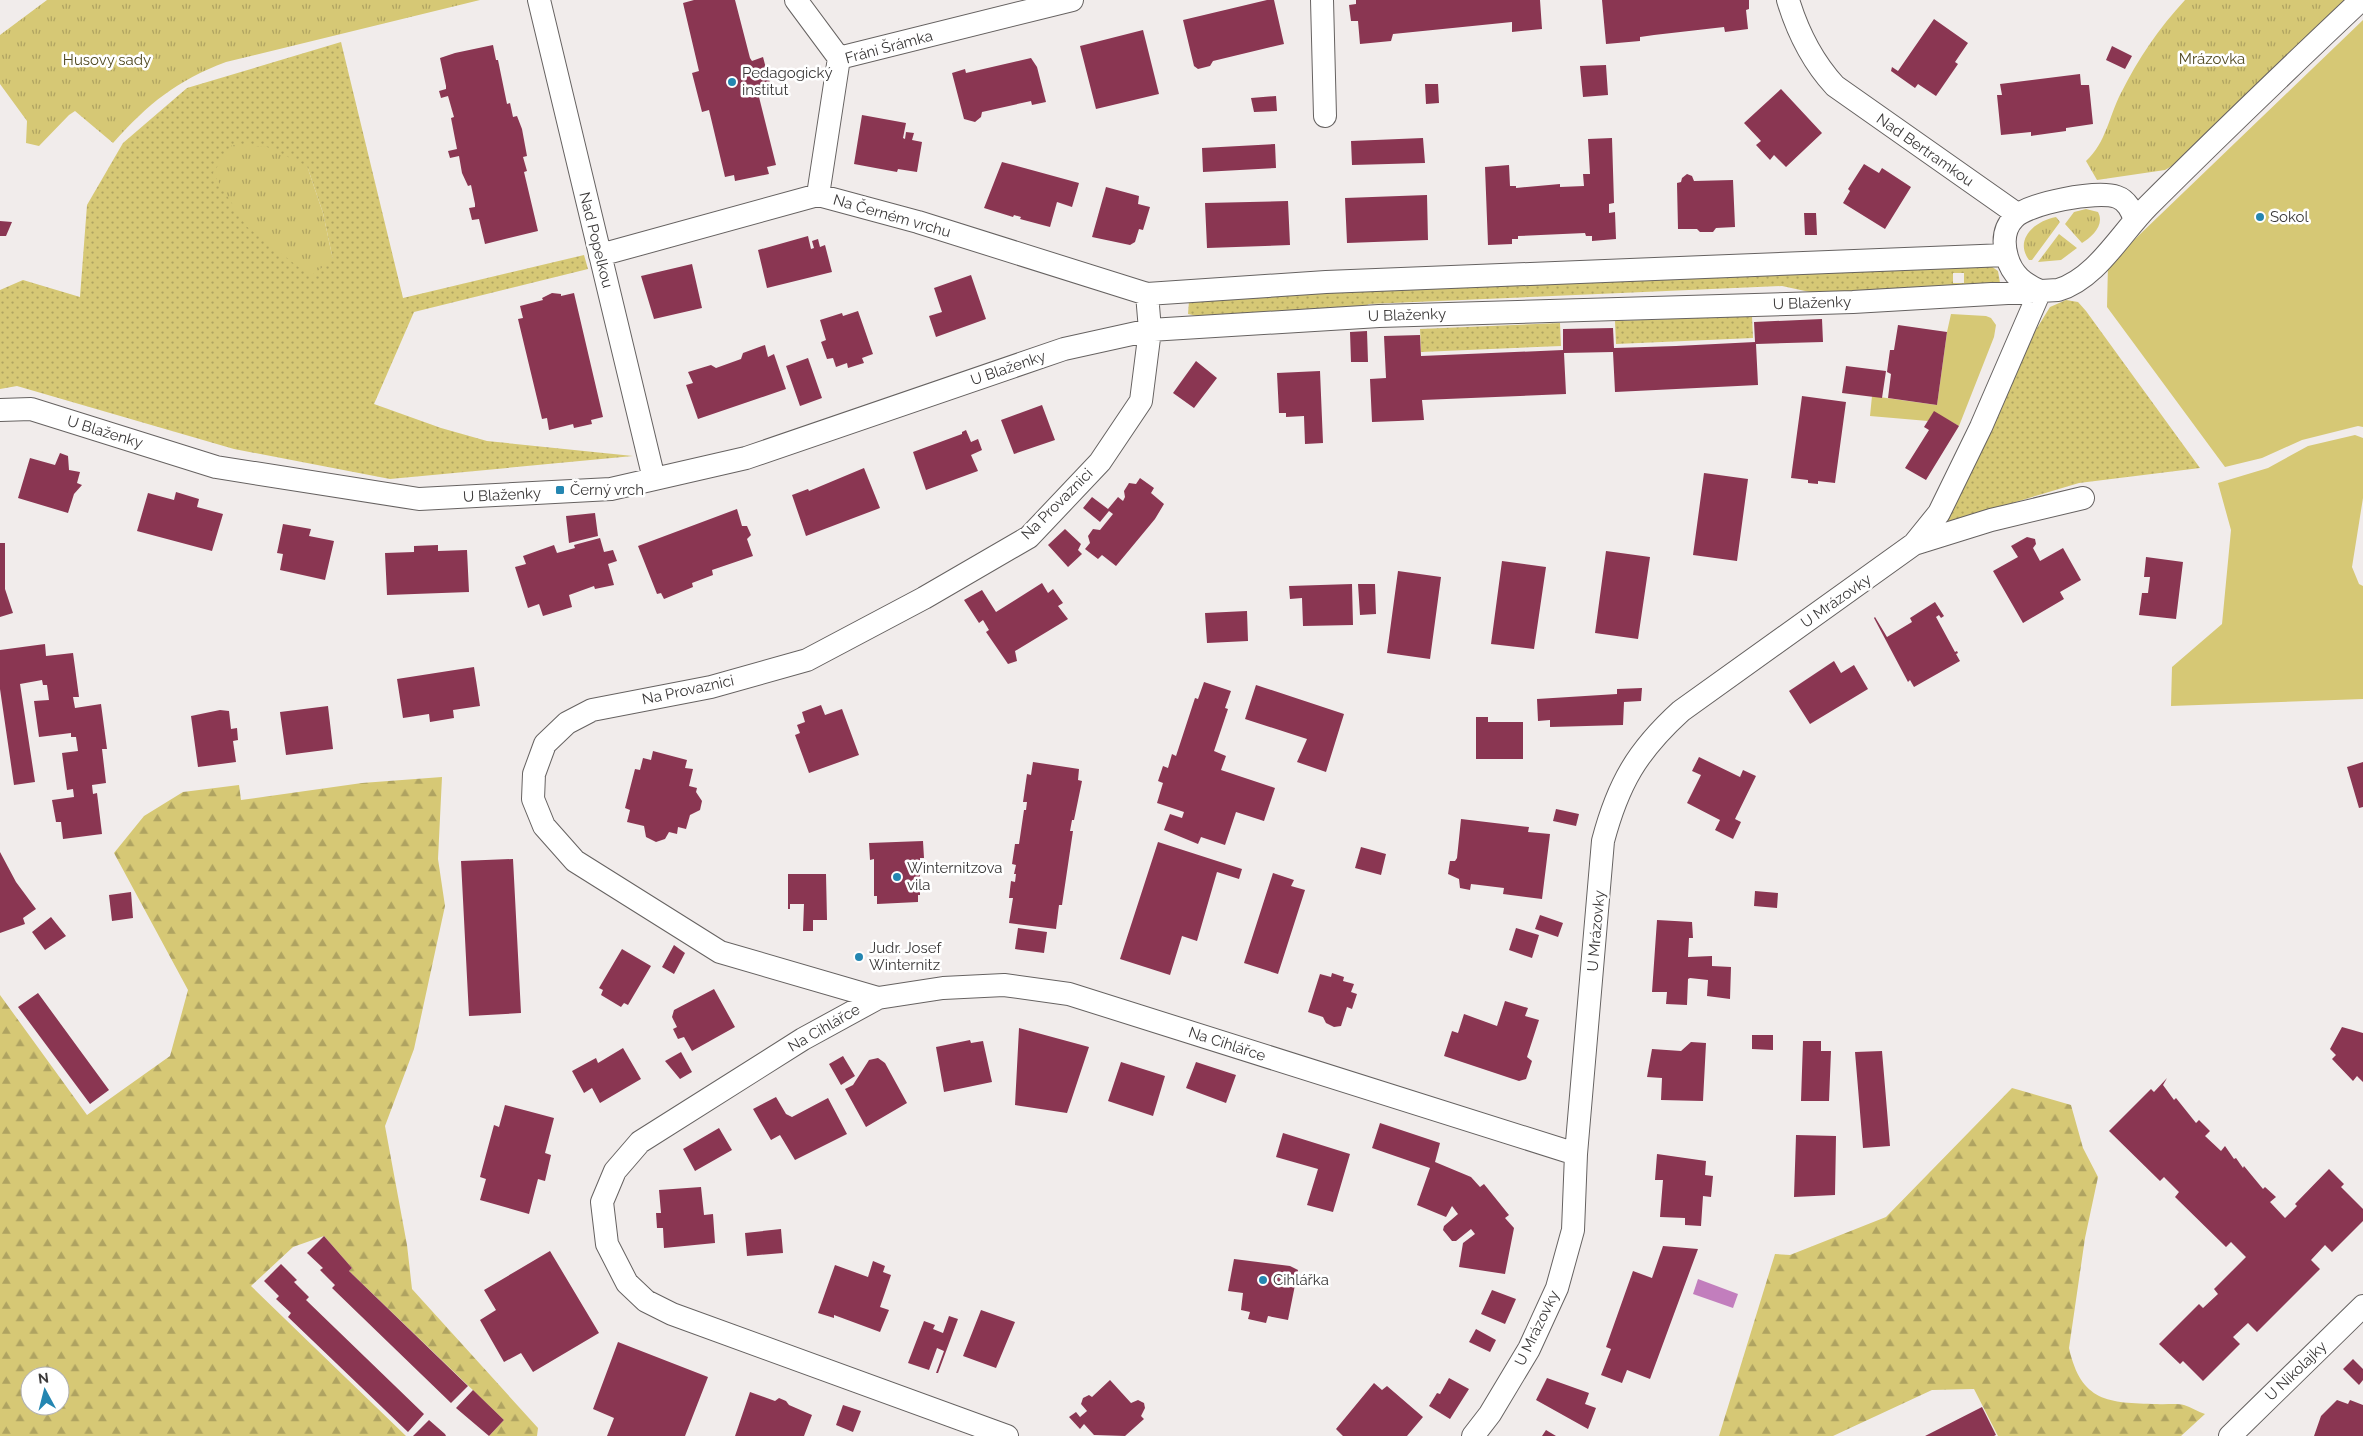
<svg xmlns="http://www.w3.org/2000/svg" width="2363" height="1436" font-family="Raleway,sans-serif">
<defs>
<pattern id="grass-dots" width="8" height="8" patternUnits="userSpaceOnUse" patternTransform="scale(1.25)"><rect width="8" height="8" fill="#d6c875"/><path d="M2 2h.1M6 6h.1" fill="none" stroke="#afa361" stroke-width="1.8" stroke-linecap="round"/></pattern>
<pattern id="forest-firs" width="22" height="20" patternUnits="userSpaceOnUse" patternTransform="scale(1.25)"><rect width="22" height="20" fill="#d6c875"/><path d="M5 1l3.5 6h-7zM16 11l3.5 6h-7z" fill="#afa361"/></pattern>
<pattern id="park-tufts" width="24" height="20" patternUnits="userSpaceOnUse" patternTransform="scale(1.25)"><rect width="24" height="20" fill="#d6c875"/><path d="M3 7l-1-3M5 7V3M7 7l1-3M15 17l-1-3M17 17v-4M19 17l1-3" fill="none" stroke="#afa361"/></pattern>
</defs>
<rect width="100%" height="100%" fill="#f1eceb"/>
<path fill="url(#grass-dots)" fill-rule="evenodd" d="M341 42 403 298 584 255 588 269 414 312 374 404 441 428 487 441 633 456 390 479 234 449 17 386 0 389V290L23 280 80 297 87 205 123 143 187 88ZM307 166 323 213 333 260Z
M1988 264 1998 271 2000 283 1833 297 1782 286 1369 304 1359 310 1197 316 1188 314 1189 301 1197 296ZM1953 273H1964V283H1953Z
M2066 300 2078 302 2086 311 2200 468 2079 483 1989 510 1954 524 1946 522 2034 333 2050 307Z
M1752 316 1753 338 1616 344 1615 321Z
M1560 323 1561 346 1421 352 1420 329Z"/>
<path fill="url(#forest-firs)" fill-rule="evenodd" d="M442 777 438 859 445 906 414 1049 385 1126 407 1245 412 1289 538 1428 537 1436H489L504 1420 349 1271 352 1268 324 1236 293 1247 251 1286 406 1436H0V995L87 1115 170 1056 188 990 114 853 144 816 183 792 239 785 241 800 362 783ZM30 1376H60V1406H30Z
M2012 1088 2071 1105 2083 1148 2098 1177 2085 1238 2069 1348C2081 1402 2108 1403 2157 1404 2165 1405 2176 1403 2184 1405 2191 1407 2198 1412 2205 1414L2181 1436H1998L1974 1389 1932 1390 1833 1436H1719L1775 1254 1790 1255 1886 1217Z"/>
<path fill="url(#park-tufts)" d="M47 0H480L226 62C176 81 149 103 113 143L75 111 69 115 39 146 26 143 27 121 0 84V35Z
M2185 0H2363L2197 151 2165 170 2097 180 2086 161C2106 143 2109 116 2121 93 2138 59 2159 28 2185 0Z
M232 145 267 147 307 166 323 213 333 260 310 276 246 226 213 173Z
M2086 209 2098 212C2105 225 2092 237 2082 243L2065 224 2074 212Z
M2056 217 2060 222 2032 260H2029C2014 240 2034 221 2056 217Z
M2059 234 2077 248 2061 260 2038 262Z"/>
<path fill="#d6c875" d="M2363 20V427L2358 426 2302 440 2262 458 2225 467 2107 307 2108 265Z
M1951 314 1986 316 1991 318 1996 325 1994 337 1959 426 1934 412 1928 421 1870 416 1872 396 1937 405 1947 332Z
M2355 435 2363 438V498L2352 567 2359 584 2363 586V699L2171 706 2172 667 2222 624 2231 530 2218 483 2268 468 2308 446Z"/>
<path fill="#c27ebd" d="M1698 1279 1738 1294 1733 1308 1693 1294Z"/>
<path fill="#8a3652" d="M694 0H735L750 58 752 61 763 57 772 91 760 94 759 97 776 165 767 167 769 174 735 181 734 175 725 177 709 110 702 112 692 73 699 71 683 3Z
M1267 0H1274L1284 44 1213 61 1210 66 1198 69 1194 66 1183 20Z
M1356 0H1540L1542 29 1512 32V22L1393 34 1391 41 1360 44 1358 21H1351L1349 5 1356 4Z
M1602 0H1749V9L1746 10 1748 29 1725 32 1724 27 1654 35 1640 37V41L1606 44Z
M1934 19 1968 43 1955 62 1958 64 1936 96 1918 84 1915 88 1891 71 1892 67 1898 71Z
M1143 30 1159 94 1096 109 1080 46Z
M493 45 496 60H498L507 104 510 103 513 117 517 116 522 129 527 156 523 157 527 171 524 172 538 231 485 244 479 219 472 220 469 208 475 207V204L471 185 468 186 462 173 459 156 450 158 448 151 457 149 451 118 454 117 448 96 441 98 439 91 446 89V86L440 58 455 53Z
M2112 46 2132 56 2125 69 2106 60Z
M1031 58 1037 67 1046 102 1032 105 1031 101 982 112 981 117 975 122 964 119 952 73 965 69 966 73Z
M1606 65 1608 95 1583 97 1580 66Z
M2080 74 2081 85H2089L2093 124 2066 128V131L2031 136V132L2001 135 1997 95H2002L2000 84Z
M1425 84H1438L1439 103 1426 104Z
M1781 89 1822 133 1786 167 1774 155 1770 160 1756 145 1761 141 1744 123Z
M1276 96 1277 111 1254 112 1251 98Z
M862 115 906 123 903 138 905 139 906 132 914 133 912 140 922 142 917 172 898 169 897 172 854 164Z
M1423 138 1425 163 1352 165 1351 141Z
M1612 138 1614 203 1609 204V213L1615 212 1616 239 1592 241V236H1586L1585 233 1518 236V239H1512V244L1488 245 1485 167 1509 165 1510 186H1516V188L1560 184V187L1584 186 1583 174H1590L1588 139Z
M1275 144 1276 168 1203 172 1202 148Z
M1002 162 1079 183 1072 207 1057 202 1050 227 1020 219 1021 217 1014 215 1013 217 984 208Z
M1864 164 1879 173 1882 168 1911 187 1885 229 1843 203 1850 191 1848 189Z
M1687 174 1692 176 1694 181 1733 180 1735 227 1716 228 1713 232H1700L1697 229H1678L1677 183 1681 182 1682 178Z
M1106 187 1139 196 1138 204 1150 207 1143 230 1139 229 1135 242 1130 245 1092 237Z
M1427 195 1428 240 1347 243 1345 198Z
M1288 201 1290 245 1207 248 1205 203Z
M1804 213H1816L1817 235H1805Z
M0 221 12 222 6 236H0Z
M808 236 811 249 814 248 812 241 818 239 820 247 825 245 832 272 767 288 758 250Z
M692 264 702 308 654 319 641 276Z
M971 275 986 319 936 337 929 316 942 312 934 288Z
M552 293 561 294V296L574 293 603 417 591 420 592 424 574 428 573 424 549 430 547 418 542 419 518 319 523 318 520 306 543 300 542 298Z
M858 311 873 354 862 358 864 363 848 368 847 363 836 367 833 358 827 359 821 342 826 340 820 320 842 313 843 316Z
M1822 319 1823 342 1756 344 1758 385 1615 392 1613 352 1564 353 1566 394 1422 400 1424 420 1372 422 1370 379 1386 378 1384 336 1420 335 1421 356 1563 350V329L1613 328 1614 348 1676 346 1755 342 1754 322Z
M1898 325 1947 332 1937 405 1888 398 1891 374 1887 372 1890 350H1894Z
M1367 331 1368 362H1351L1350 332Z
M765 345 768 357 774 354 786 389 698 419 686 385 693 383 688 372 711 365 716 368 741 359 743 353Z
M808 358 822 398 800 406 786 366Z
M1196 361 1217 378 1194 408 1173 393Z
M1846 366 1886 371 1882 398 1842 393Z
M1320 371 1323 443 1305 444 1304 416 1286 417V413H1279L1277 373Z
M1802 396 1846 402 1835 483 1818 481V484L1808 483V480L1791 478Z
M1042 405 1055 440 1014 454 1001 420Z
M1934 411 1959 426 1926 480 1905 468 1929 430 1924 427Z
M966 430 971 442 978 439 982 450 971 455 978 471 926 490 913 452 962 434V432Z
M60 453 68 456 69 470 80 472 77 483 82 485 74 494 68 513 18 498 30 458 55 465Z
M864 468 880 508 806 536 792 495 808 489 809 491Z
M1704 473 1748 479 1737 561 1693 555Z
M1140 478 1154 488 1151 493 1164 504 1155 519 1116 566 1102 555 1098 559 1085 549 1090 543 1088 536 1093 529 1100 530 1113 514 1109 511 1100 522 1083 508 1092 497 1108 509 1118 497 1123 501 1125 497 1124 491 1129 483 1136 484Z
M176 492 199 499 197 507 223 514 212 551 137 531 148 493 174 500Z
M737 509 742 526H747L751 535 747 539 753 556 712 570 713 575 692 583 693 587 664 599 661 593 657 594 638 546Z
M595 513 598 536 569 543 566 516Z
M283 524 311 529 309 536 334 541 325 580 280 570 283 554 277 553Z
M1065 529 1081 544 1078 550 1082 554 1068 567 1048 545Z
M2027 537 2035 539 2036 544 2033 548 2040 561 2063 548 2081 580 2060 592 2064 599 2023 623 1993 571 2018 557 2011 546Z
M600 538 604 552 613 550 617 561 608 564 614 585 595 589 594 586 569 595 572 607 543 616 539 604 528 608 515 567 526 564 523 556 554 545 557 553 575 548 574 545Z
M0 543H5V589L13 613 0 617Z
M438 545V551L467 550 469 592 387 595 385 553 414 552V546Z
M1606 551 1650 557 1638 639 1595 633Z
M2146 557 2183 562 2176 619 2139 615 2142 593H2148L2150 577H2144Z
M1502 561 1546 567 1534 649 1491 644Z
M1398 571 1441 577 1430 659 1387 653Z
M1042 583 1048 593 1053 589 1063 603 1058 606 1068 619 1015 651 1017 661 1008 664 986 632 989 630 983 620 979 623 964 600 982 590 996 612Z
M1352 584 1353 625 1303 626 1302 598 1290 599 1289 586Z
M1358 584H1375L1376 614 1360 615Z
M1935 602 1944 616 1941 618 1939 615 1936 617 1955 652 1957 651 1958 653 1956 654 1960 661 1914 687 1910 680 1908 682 1874 618 1875 617 1887 637 1912 622 1910 618Z
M1247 611 1248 641 1207 643 1205 613Z
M45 644 46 656 73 653 79 697H73L75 708 101 704 107 749H102L106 783 92 785 93 794 97 793 102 834 63 839 61 822H56L52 800 74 797 73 789 67 790 62 753 78 751 76 737H71V733L39 737 34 701 49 700 47 685H43L42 680 20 684 35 782 14 785 0 689V650Z
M1834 661 1841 673 1854 665 1868 689 1810 724 1789 691Z
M474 667 480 706 453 710 454 718 430 722 429 714 403 718 397 679Z
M1204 682 1231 691 1225 708 1228 709 1214 751 1226 756 1221 770 1275 788 1264 821 1236 812 1225 845 1201 837 1198 844 1164 830 1170 814 1182 818 1184 812 1157 803 1163 783 1158 781 1163 766 1168 768 1172 754 1176 756 1195 698 1198 699Z
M1256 685 1344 714 1326 772 1297 762 1307 739 1245 719Z
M1642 688 1641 701 1624 702 1623 725 1550 727V720L1538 721 1537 699 1617 694V689Z
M821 705 825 715 842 709 859 755 809 773 795 735 800 733 797 725 805 722 802 712Z
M328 706 333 749 286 755 280 712Z
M220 710 229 711 231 729 237 728 238 740 233 741 236 762 198 767 191 716Z
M1476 717H1488V722H1523V759H1476Z
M653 751 687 760 685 768 693 769 689 786 697 788 696 792 702 801 700 810 690 815 686 829 678 827 677 834 669 832 665 839 656 842 646 837 644 826 627 822 630 810 625 808 635 769 640 770 643 758 651 760Z
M1699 757 1740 777 1743 770 1756 776 1735 819 1741 822 1733 839 1715 830 1720 820 1687 803 1701 775 1692 771Z
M1033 762 1079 769 1078 780 1082 781 1074 820H1072L1070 831H1073L1062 905H1059L1056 929 1009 923 1013 898H1009L1011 881 1015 882 1016 874H1014L1016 865 1012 864 1015 844H1019L1024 810H1026L1027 802H1023L1027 774 1031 775Z
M2363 762V807L2359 808 2347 767Z
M1556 809 1579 814 1576 826 1553 821Z
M1461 819 1529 827 1528 832 1550 834 1542 899 1503 894 1504 888 1471 884 1470 890 1460 888 1459 879 1448 874 1450 861H1455L1457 858Z
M923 841 924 858H920V895H918V902L877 904V896H874V859L870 860 869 843Z
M1158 842 1242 869 1239 879 1217 872 1197 941 1182 936 1170 975 1120 959Z
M1361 847 1386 854 1381 875 1355 868Z
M0 852 16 882 36 909 23 918 25 924 0 933Z
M513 859 521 1013 469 1016 461 861Z
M1273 873 1294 880 1291 886 1305 890 1278 974 1244 963Z
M788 874H826L827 920H813V931H803L804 904H790V909H788Z
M1755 891 1778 893 1777 908 1754 906Z
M131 892 133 918 112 921 109 895Z
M1540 915 1563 923 1558 937 1535 929Z
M51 917 66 936 45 950 32 932Z
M1657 920 1692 922 1693 938H1689L1688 957 1712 956V966L1731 967 1730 999 1707 996 1708 980 1690 978 1688 979 1687 1005 1666 1004 1667 992H1652Z
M1018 928 1047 932 1044 953 1015 949Z
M1516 928 1539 935 1532 958 1509 950Z
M674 945 685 953 674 974 662 967Z
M622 949 651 966 628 1005 624 1003 621 1007 601 995 603 990 599 988Z
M1332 973 1344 977 1343 981 1354 984 1351 992 1357 994 1352 1009 1347 1007 1341 1026 1334 1027 1326 1023 1323 1017 1308 1012 1320 974 1331 977Z
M714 989 735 1027 692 1051 684 1037 678 1039 673 1029 677 1027 672 1017 674 1010Z
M38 993 109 1090 90 1104 18 1007Z
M1505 1001 1528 1008 1525 1016 1539 1020 1527 1057 1532 1061 1526 1079 1519 1081 1444 1056 1452 1031 1458 1033 1464 1014 1497 1026Z
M2342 1027 2363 1033V1082L2357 1076 2353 1081 2332 1059 2336 1055 2330 1049Z
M1019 1028 1089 1047 1067 1113 1015 1105Z
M1752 1035H1773V1050L1752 1049Z
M970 1040 971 1043 983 1041 992 1082 944 1092 936 1047Z
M1803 1041H1821V1051H1831L1829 1101H1801Z
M1691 1042 1706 1043 1703 1101 1661 1100 1662 1078 1647 1077 1652 1049 1681 1051Z
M623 1048 641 1079 600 1103 592 1088 584 1093 572 1071 596 1058 598 1063Z
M1882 1051 1890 1146 1863 1148 1855 1052Z
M681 1052 692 1072 680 1079 665 1061Z
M843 1056 855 1076 841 1085 829 1064Z
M878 1058 885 1063 907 1103 866 1127 845 1089 853 1085 869 1060Z
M1121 1062 1165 1076 1153 1116 1108 1101Z
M1196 1062 1236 1075 1226 1103 1186 1088Z
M2167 1078 2163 1085 2174 1100 2176 1098 2196 1123 2199 1120 2210 1131 2205 1136 2221 1151 2225 1146 2234 1159 2236 1158 2243 1168 2244 1166 2263 1189 2265 1187 2276 1197 2270 1202 2285 1218 2297 1206 2295 1204 2329 1169 2344 1184 2341 1187 2363 1209V1221L2332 1252 2325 1245 2311 1260 2320 1269 2257 1332 2248 1323 2233 1337 2240 1344 2203 1381 2183 1361 2180 1364 2159 1344 2199 1304 2203 1308 2218 1294 2214 1289 2246 1257 2231 1242 2226 1247 2175 1197 2179 1192 2164 1177 2160 1181 2109 1131 2151 1089 2154 1092Z
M776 1097 786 1114 792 1117 828 1098 847 1134 795 1160 780 1135 771 1140 753 1109Z
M505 1105 554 1118 545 1153 551 1155 545 1181 538 1179 529 1214 480 1200 486 1179 480 1177 494 1125 499 1127Z
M1380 1123 1440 1143 1435 1162 1471 1177 1480 1187 1484 1184 1509 1215 1505 1218 1514 1228 1505 1274 1459 1267 1463 1243 1475 1234 1471 1229 1456 1241H1452L1443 1230 1444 1226 1458 1214 1452 1206 1446 1217 1417 1205 1430 1168 1372 1148Z
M719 1128 732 1150 695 1171 683 1149Z
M1283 1133 1350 1154 1333 1212 1307 1205 1318 1169 1276 1157Z
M1796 1135 1836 1136 1835 1195 1794 1197Z
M1657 1154 1706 1161 1705 1175 1713 1176 1711 1197 1703 1196 1701 1226 1685 1225V1218L1660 1217 1663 1180H1655Z
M701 1187 704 1215 713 1214 715 1243 664 1248 663 1228H657L656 1213H661L659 1190Z
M781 1229 783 1253 747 1256 745 1233Z
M324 1236 352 1268 349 1271 468 1386 451 1403 332 1288 335 1285 320 1270 323 1268 307 1253Z
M1663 1246 1698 1249 1650 1379 1627 1370 1622 1383 1601 1375 1611 1349 1606 1347 1633 1271 1652 1278Z
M550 1251 599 1333 533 1372 521 1353 504 1362 480 1320 496 1310 484 1290Z
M1234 1259 1290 1266 1298 1270 1288 1320 1268 1316 1266 1323 1248 1319 1250 1312 1241 1310 1243 1293 1228 1291Z
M873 1261 885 1266 883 1272 891 1275 880 1307 889 1310 880 1332 834 1315V1318L818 1313 835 1265 868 1277Z
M281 1264 297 1280 294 1282 309 1297 306 1300 424 1414 408 1432 288 1317 291 1313 276 1299 279 1296 264 1281Z
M1492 1290 1516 1299 1505 1324 1481 1314Z
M981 1310 1015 1322 996 1368 963 1356Z
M949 1316 958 1319 938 1373H936L944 1351 937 1348 929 1370 908 1363 924 1321 935 1325 933 1329 943 1333Z
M1476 1329 1496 1340 1490 1352 1469 1342Z
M618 1342 708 1377 685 1436H607L614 1418 593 1409Z
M2353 1359 2363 1369V1380L2359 1385 2343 1369Z
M1449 1378 1469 1389 1450 1419 1429 1406 1437 1393 1440 1394Z
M1547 1378 1589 1393 1585 1404 1596 1408 1588 1429 1536 1400Z
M1110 1380 1131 1403 1138 1400 1144 1403 1145 1408 1141 1416 1144 1419 1125 1436 1094 1435 1084 1424 1080 1429 1069 1417 1076 1412 1080 1417 1087 1411 1081 1404 1083 1398 1089 1395 1092 1397Z
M1374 1383 1382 1390 1387 1386 1423 1417 1407 1436H1343L1336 1429Z
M473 1390 504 1420 489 1436 456 1408Z
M750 1392 775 1401 779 1398 786 1401 789 1405 812 1415 804 1436H735Z
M2337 1400 2348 1404 2350 1400 2363 1405V1436H2314L2321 1416Z
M843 1405 861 1411 853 1432 836 1425Z
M1982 1407 1996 1435 1994 1436H1925Z
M429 1420 445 1434 446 1436H413Z
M1546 1430 1556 1436H1542Z"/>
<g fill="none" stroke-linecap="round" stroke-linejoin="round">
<defs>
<path id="minor" d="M539 0 654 479
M796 0 839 58
M1322 0 1325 116
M1788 0C1798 33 1812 61 1835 86L2017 214
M839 58 1072 0
M818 195 839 58
M600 255 818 195 918 222 1147 294 1326 282 2006 255
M2040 291C2024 284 2012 275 2007 257 2003 243 2003 229 2014 218 2028 203 2097 190 2117 197 2126 200 2133 211 2134 220
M0 410 31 409 216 467 419 499 611 489 746 458 1064 349 1150 330 1379 316 1853 302 2058 290C2096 279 2121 233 2148 206 2218 136 2289 68 2361 0
M1914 544 1991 520 2083 498
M878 998 720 952 575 861 544 826 533 799 534 774 545 744 567 723 592 710 711 687 807 660 924 598 1029 537 1100 462 1141 401 1150 330 1147 294
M1007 1436 672 1314 646 1301 627 1283 607 1244 602 1202 615 1171 640 1142 803 1039 878 998 943 988 1004 985 1069 994 1576 1154
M1473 1436 1490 1414 1529 1349 1557 1288 1573 1230 1576 1154 1603 841C1618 784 1637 751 1681 711L1914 544 1939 513 1981 427 2040 291
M2230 1436 2363 1306"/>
</defs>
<use href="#minor" stroke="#666261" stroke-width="24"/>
<use href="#minor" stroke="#fff" stroke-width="22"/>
</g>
<g fill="#2486b1" stroke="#fff" stroke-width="2">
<circle cx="732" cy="82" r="5"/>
<circle cx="2260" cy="217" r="5"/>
<rect x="555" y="485" width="10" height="10" rx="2.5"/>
<circle cx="897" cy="877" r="5"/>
<circle cx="859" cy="957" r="5"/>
<circle cx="1263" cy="1280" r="5"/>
</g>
<g text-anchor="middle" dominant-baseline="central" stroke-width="5" stroke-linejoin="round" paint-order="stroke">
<g font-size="15" fill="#3b3939" stroke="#fff">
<text transform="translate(889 47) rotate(-15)">Fráni Šrámka</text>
<text transform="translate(1925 150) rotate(35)">Nad Bertramkou</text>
<text transform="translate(892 216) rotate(16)">Na Černém vrchu</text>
<text transform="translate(596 240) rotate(76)">Nad Popelkou</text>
<text transform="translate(1812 303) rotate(-2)">U Blaženky</text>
<text transform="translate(1407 315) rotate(-2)">U Blaženky</text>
<text transform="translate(1008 368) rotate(-19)">U Blaženky</text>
<text transform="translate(105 432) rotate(17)">U Blaženky</text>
<text transform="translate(502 495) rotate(-3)">U Blaženky</text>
<text transform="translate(1057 504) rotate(-45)">Na Provaznici</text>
<text transform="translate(1836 601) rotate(-35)">U Mrázovky</text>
<text transform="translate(688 690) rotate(-12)">Na Provaznici</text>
<text transform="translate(1596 931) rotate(-85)">U Mrázovky</text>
<text transform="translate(824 1028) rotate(-30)">Na Cihlářce</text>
<text transform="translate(1227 1044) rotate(18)">Na Cihlářce</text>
<text transform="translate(1537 1328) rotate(-64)">U Mrázovky</text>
<text transform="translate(2296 1371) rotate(-44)">U Nikolajky</text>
</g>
<g font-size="15" fill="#504921" stroke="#fff">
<text x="2212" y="59">Mrázovka</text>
<text x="107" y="60">Husovy sady</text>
</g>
<g font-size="15" fill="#3b3939" stroke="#fff" text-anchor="start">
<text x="742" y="73">Pedagogický<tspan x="742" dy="17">institut</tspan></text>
<text x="2270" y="217">Sokol</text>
<text x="570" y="490">Černý vrch</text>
<text x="907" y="868">Winternitzova<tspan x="907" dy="17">vila</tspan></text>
<text x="869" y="948">Judr. Josef<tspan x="869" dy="17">Winternitz</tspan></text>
<text x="1273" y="1280">Cihlářka</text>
</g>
</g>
<g transform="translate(45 1391) rotate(353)"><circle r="24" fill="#ffffff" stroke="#b1b0b0"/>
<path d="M0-4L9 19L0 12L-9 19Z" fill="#2486b1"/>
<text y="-8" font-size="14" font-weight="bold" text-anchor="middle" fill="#3b3939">N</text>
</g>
</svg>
